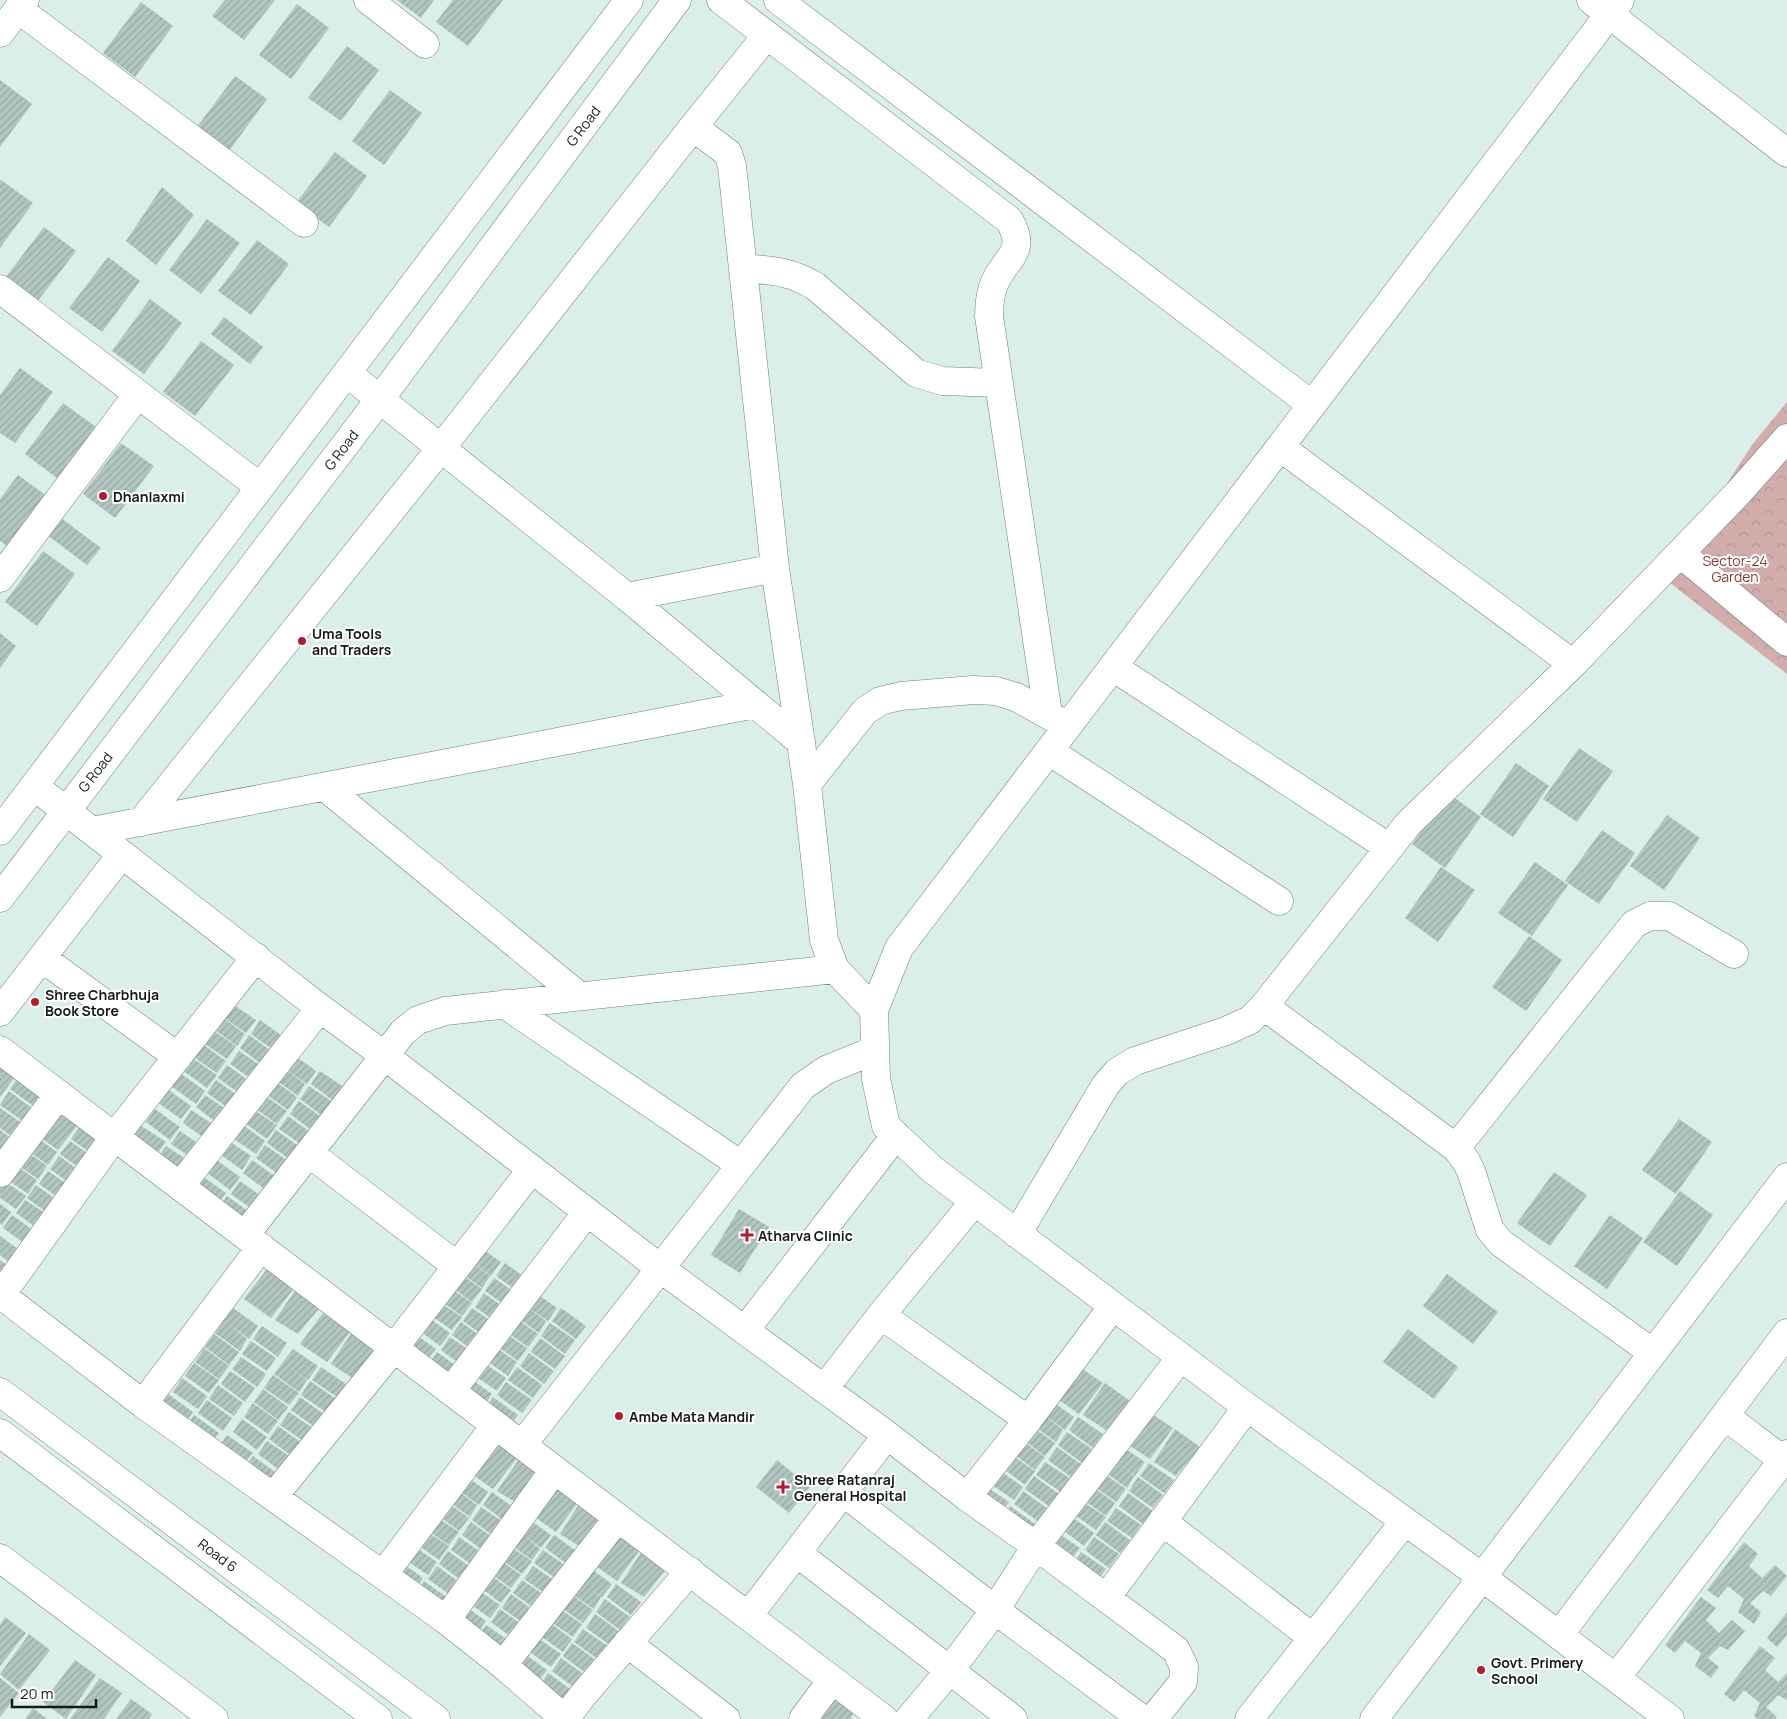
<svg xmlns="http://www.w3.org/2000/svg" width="1787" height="1719" font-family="Manrope,sans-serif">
<defs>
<pattern id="park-crowns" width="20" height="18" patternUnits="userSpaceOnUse" patternTransform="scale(1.25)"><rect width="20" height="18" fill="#d2adab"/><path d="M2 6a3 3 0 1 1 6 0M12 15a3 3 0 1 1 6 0" fill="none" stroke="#b39492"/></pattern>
<pattern id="building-hatch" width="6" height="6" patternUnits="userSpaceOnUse" patternTransform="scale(1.25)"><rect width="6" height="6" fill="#b1c5c1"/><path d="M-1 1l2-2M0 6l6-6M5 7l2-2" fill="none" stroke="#97a9a5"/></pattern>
</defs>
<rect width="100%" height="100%" fill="#daeeea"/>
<path fill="url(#park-crowns)" d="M1787 402V674L1665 579 1752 445Z"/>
<path fill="url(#building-hatch)" d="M225 0H275L244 40 212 16Z
M397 0H434L421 18Z
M453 0H503L468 46 436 22Z
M141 2 173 26 135 77 103 53Z
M297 4 329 28 291 79 259 55Z
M347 46 379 70 341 121 308 98Z
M235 76 267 99 229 151 197 127Z
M0 80 32 104 0 147Z
M390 90 422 113 384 165 352 141Z
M335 152 367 176 329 227 296 203Z
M1 180 33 203 0 248V181Z
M162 187 194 215 156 265 126 241Z
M207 219 240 243 201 294 169 270Z
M44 227 76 251 37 302 5 278Z
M257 240 289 264 251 315 218 291Z
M108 257 140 281 102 332 69 308Z
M150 299 182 323 144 374 112 351Z
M224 317 263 347 250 364 211 334Z
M201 341 234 365 195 416 163 392Z
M20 368 53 392 15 443 0 433V395Z
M63 403 96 427 57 478 25 454Z
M121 443 154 466 115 518 83 494Z
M18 475 51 499 12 550 0 541V499Z
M61 518 101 548 87 565 47 535Z
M43 551 75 574 37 626 5 602Z
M0 633 16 646 0 668Z
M1579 748 1613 771 1577 822 1543 799Z
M1516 763 1549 786 1513 837 1480 814Z
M1448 793 1481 817 1445 868 1412 844Z
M1667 815 1700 838 1664 890 1630 866Z
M1602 830 1635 853 1599 904 1565 881Z
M1535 862 1568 885 1532 936 1498 913Z
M1441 867 1475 890 1438 942 1405 918Z
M1529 936 1562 960 1526 1011 1492 987Z
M231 1003 256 1020 246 1033 222 1016Z
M221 1016 245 1034 237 1046 212 1028Z
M260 1020 285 1038 275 1051 251 1034Z
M211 1029 236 1046 227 1059 202 1042Z
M249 1035 274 1053 264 1066 240 1048Z
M201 1043 226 1061 217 1073 192 1056Z
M239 1051 264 1068 254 1081 230 1064Z
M291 1053 316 1071 307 1084 282 1066Z
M191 1057 217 1075 207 1088 182 1070Z
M0 1065 16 1076 0 1097Z
M227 1065 252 1083 243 1096 218 1078Z
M282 1066 305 1084 298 1096 273 1078Z
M320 1071 345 1088 335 1102 311 1084Z
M180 1073 205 1091 196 1104 171 1086Z
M19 1076 44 1094 35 1107 10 1089Z
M272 1079 297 1097 288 1110 263 1092Z
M216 1080 241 1098 231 1110 207 1093Z
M309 1086 334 1103 324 1117 300 1099Z
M166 1088 191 1106 181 1119 157 1102Z
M9 1091 33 1109 24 1122 0 1105Z
M261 1093 287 1111 277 1124 252 1106Z
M205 1095 230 1112 220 1125 196 1107Z
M299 1101 324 1119 314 1132 290 1114Z
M0 1108 23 1124 14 1138 0 1128Z
M51 1108 77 1126 58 1150 34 1133Z
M251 1108 277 1125 267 1139 242 1121Z
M155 1109 180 1127 170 1140 146 1122Z
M191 1110 217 1127 207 1140 183 1123Z
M288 1116 313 1134 303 1146 279 1129Z
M1679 1119 1712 1142 1676 1194 1642 1170Z
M240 1123 265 1141 256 1154 231 1137Z
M140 1125 166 1142 156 1155 132 1138Z
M80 1126 105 1144 96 1157 71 1139Z
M0 1130 12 1139 0 1150Z
M276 1130 301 1148 292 1161 267 1143Z
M180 1131 205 1148 196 1161 171 1144Z
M32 1134 57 1152 48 1165 23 1147Z
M226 1139 251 1156 242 1170 217 1152Z
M70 1141 94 1158 85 1172 60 1154Z
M265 1145 291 1163 281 1176 256 1158Z
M166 1146 192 1163 182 1176 157 1159Z
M22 1148 47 1166 38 1179 12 1161Z
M59 1156 84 1174 75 1187 50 1169Z
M215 1159 240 1177 230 1190 206 1172Z
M252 1160 277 1178 267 1191 243 1173Z
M12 1163 37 1180 28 1194 2 1176Z
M48 1171 73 1188 63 1201 39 1184Z
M1554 1172 1587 1195 1550 1246 1517 1223Z
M201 1175 226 1193 216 1206 192 1188Z
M0 1178 26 1196 16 1209 0 1198Z
M240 1181 265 1199 256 1212 231 1194Z
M36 1185 61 1203 52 1216 27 1198Z
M1680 1191 1713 1215 1677 1266 1643 1242Z
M227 1196 252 1214 242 1227 218 1209Z
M25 1200 51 1217 41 1231 16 1213Z
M0 1204 11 1212 2 1225 0 1223Z
M739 1209 769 1227 740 1273 711 1255Z
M12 1215 37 1233 28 1246 3 1228Z
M1610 1215 1643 1238 1607 1289 1574 1266Z
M0 1236 25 1254 16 1267 0 1255Z
M476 1245 501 1262 491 1276 467 1258Z
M466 1258 490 1276 482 1288 457 1270Z
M0 1260 12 1269 0 1280Z
M505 1263 530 1281 520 1293 496 1276Z
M267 1269 295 1287 271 1318 244 1299Z
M456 1271 482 1289 472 1302 447 1284Z
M1447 1274 1498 1312 1473 1344 1423 1306Z
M494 1278 519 1295 509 1308 485 1291Z
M446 1285 472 1303 462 1316 437 1298Z
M297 1288 322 1305 298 1334 275 1320Z
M532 1290 557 1308 548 1321 526 1306 546 1321 539 1333 514 1315Z
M484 1293 509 1311 499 1324 475 1307Z
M436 1300 462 1317 452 1330 427 1313Z
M233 1308 258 1326 249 1339 229 1324 247 1339 240 1351 215 1333Z
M472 1308 497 1325 488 1339 463 1321Z
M561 1308 586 1326 576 1339 552 1321Z
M323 1313 350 1332 327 1362 300 1344Z
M425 1315 450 1333 440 1346 416 1328Z
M513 1316 538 1334 528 1347 504 1330Z
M461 1322 486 1340 476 1353 452 1335Z
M550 1323 575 1340 565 1354 541 1336Z
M262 1326 287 1343 278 1357 253 1339Z
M1408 1329 1458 1367 1434 1399 1383 1362Z
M411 1331 436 1349 426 1361 402 1344Z
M502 1331 527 1348 518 1361 493 1343Z
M352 1332 377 1350 354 1379 331 1364Z
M214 1334 239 1352 229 1365 205 1347Z
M450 1337 475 1354 465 1368 441 1350Z
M540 1338 565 1356 555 1369 531 1352Z
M251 1341 276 1358 267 1371 242 1354Z
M492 1345 517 1362 508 1376 483 1358Z
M204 1348 229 1366 219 1379 195 1362Z
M293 1349 318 1366 308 1380 286 1365 307 1380 299 1392 274 1374Z
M437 1352 462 1370 452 1383 428 1365Z
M529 1353 554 1371 544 1384 520 1366Z
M241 1357 266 1374 257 1387 232 1369Z
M481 1361 506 1378 497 1391 472 1374Z
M194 1363 219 1380 209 1393 185 1376Z
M1075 1364 1103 1383 1079 1414 1052 1395Z
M321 1367 346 1384 337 1397 312 1380Z
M517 1367 542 1385 533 1398 508 1380Z
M230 1371 255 1388 245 1402 221 1384Z
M273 1375 299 1393 289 1405 264 1388Z
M467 1376 492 1394 483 1407 458 1389Z
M182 1378 207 1396 198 1409 173 1392Z
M310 1381 336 1399 326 1412 301 1395Z
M506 1382 532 1400 522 1413 497 1395Z
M1105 1383 1130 1401 1106 1430 1083 1415Z
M218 1385 243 1403 234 1416 209 1399Z
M263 1389 288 1407 278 1420 254 1402Z
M168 1394 193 1412 184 1425 159 1407Z
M300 1397 325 1415 316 1428 291 1410Z
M493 1397 518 1415 508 1428 484 1411Z
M1049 1399 1074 1417 1065 1430 1040 1412Z
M207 1400 232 1418 223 1431 198 1413Z
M253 1403 278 1421 268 1434 244 1417Z
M1146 1410 1173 1428 1150 1459 1123 1441Z
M289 1412 314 1429 305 1442 280 1425Z
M1040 1412 1063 1430 1056 1442 1031 1424Z
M194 1415 219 1433 209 1446 185 1428Z
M1078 1417 1103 1434 1093 1448 1069 1430Z
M242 1419 267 1437 257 1450 233 1432Z
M1030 1425 1055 1443 1045 1456 1021 1438Z
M278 1426 303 1444 293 1457 269 1439Z
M1175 1429 1200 1447 1176 1476 1154 1462Z
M1067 1432 1092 1449 1082 1463 1058 1445Z
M227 1435 253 1453 243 1465 218 1448Z
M489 1439 517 1458 493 1489 466 1470Z
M1020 1439 1045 1457 1035 1470 1011 1452Z
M267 1441 292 1458 282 1472 258 1454Z
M1120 1445 1145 1462 1135 1476 1119 1464 1134 1476 1127 1488 1102 1470Z
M1057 1447 1082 1465 1072 1478 1048 1460Z
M1010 1454 1035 1471 1025 1485 1001 1467Z
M253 1456 278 1474 269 1487 244 1469Z
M519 1459 544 1476 520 1505 497 1491Z
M777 1460 810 1487 789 1513 756 1487Z
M1045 1462 1071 1479 1061 1492 1036 1475Z
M1149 1463 1174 1480 1164 1493 1140 1476Z
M998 1469 1023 1487 1014 1500 989 1483Z
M1100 1471 1126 1489 1116 1502 1091 1484Z
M463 1474 488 1492 479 1505 454 1487Z
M1034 1476 1059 1494 1050 1507 1025 1489Z
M1138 1477 1163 1495 1153 1508 1129 1491Z
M552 1483 579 1501 556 1532 529 1513Z
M984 1485 1009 1502 999 1516 975 1498Z
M1090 1485 1115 1503 1106 1516 1081 1498Z
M454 1488 477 1505 470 1517 445 1499Z
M1023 1491 1048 1509 1039 1522 1014 1504Z
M492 1492 517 1510 507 1523 483 1505Z
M1128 1493 1153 1511 1143 1524 1119 1506Z
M444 1500 469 1518 459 1531 435 1513Z
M1080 1500 1106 1517 1096 1530 1072 1513Z
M581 1501 606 1519 582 1548 560 1534Z
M1010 1506 1035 1524 1025 1537 1001 1519Z
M481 1507 506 1524 496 1538 472 1520Z
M1116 1508 1141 1525 1132 1538 1107 1521Z
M433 1515 459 1532 449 1545 424 1528Z
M1069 1515 1094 1533 1084 1546 1060 1528Z
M526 1517 551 1535 541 1548 525 1536 540 1549 532 1560 507 1542Z
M471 1522 496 1540 486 1553 462 1535Z
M1105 1522 1130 1540 1120 1553 1096 1535Z
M423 1529 449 1546 439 1560 414 1542Z
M1055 1531 1080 1548 1070 1561 1046 1544Z
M613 1532 640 1550 617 1581 590 1562Z
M554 1535 579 1553 570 1566 545 1548Z
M459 1537 485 1555 475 1567 451 1550Z
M1094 1537 1119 1554 1109 1568 1085 1550Z
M1744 1542 1758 1554 1749 1566 1762 1578 1775 1565 1787 1576 1771 1596 1763 1591 1750 1603 1761 1612 1754 1624 1738 1612 1744 1599 1728 1586 1718 1598 1707 1590Z
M506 1544 532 1561 522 1574 498 1557Z
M412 1545 437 1562 428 1575 403 1558Z
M543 1550 569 1568 559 1581 534 1563Z
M448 1551 473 1569 464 1582 439 1564Z
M642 1551 667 1568 644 1597 621 1583Z
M1081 1552 1106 1569 1096 1583 1072 1565Z
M496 1557 521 1575 511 1588 487 1571Z
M398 1560 423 1578 414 1591 389 1573Z
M437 1566 462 1584 453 1597 428 1579Z
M533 1566 558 1583 549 1596 524 1579Z
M587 1566 612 1584 602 1597 589 1588 601 1597 594 1609 569 1592Z
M486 1572 511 1590 501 1603 477 1585Z
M522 1580 547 1597 538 1611 513 1593Z
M424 1581 449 1599 440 1612 415 1594Z
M616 1584 641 1602 631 1615 607 1597Z
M475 1588 500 1605 490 1618 466 1601Z
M568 1592 593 1610 583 1623 559 1606Z
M511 1594 536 1612 526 1625 502 1608Z
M1701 1597 1716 1608 1706 1620 1719 1633 1732 1620 1745 1631 1728 1650 1720 1646 1708 1658 1719 1667 1711 1678 1695 1666 1701 1653 1685 1641 1675 1653 1665 1645Z
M605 1599 630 1617 620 1630 596 1612Z
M461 1603 486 1621 476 1634 452 1617Z
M557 1607 582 1624 573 1637 548 1620Z
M500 1609 525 1627 515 1640 491 1622Z
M1787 1612V1635L1777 1647 1767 1638Z
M595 1614 620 1632 610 1645 586 1628Z
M5 1617 26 1633 0 1666V1625Z
M547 1621 572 1639 563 1652 538 1634Z
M486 1625 511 1642 502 1655 477 1637Z
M583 1629 609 1647 599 1660 574 1642Z
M29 1634 50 1650 19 1690 0 1674Z
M536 1637 561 1654 551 1667 527 1650Z
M572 1643 597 1661 587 1674 563 1656Z
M1760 1646 1775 1658 1765 1670 1778 1682 1787 1673V1700L1778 1695 1766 1707 1777 1717 1775 1719H1758L1754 1716 1760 1703 1744 1690 1734 1702 1724 1694Z
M522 1652 547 1670 537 1683 513 1665Z
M561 1658 586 1676 576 1689 552 1671Z
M75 1660 96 1675 66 1719 43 1702Z
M548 1673 573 1691 563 1704 539 1687Z
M0 1678 19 1693 0 1717Z
M100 1678 122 1693 104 1719H70Z
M829 1693 855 1712 850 1719H810Z
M131 1699 152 1714 149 1719H116Z
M33 1708 47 1719H25Z"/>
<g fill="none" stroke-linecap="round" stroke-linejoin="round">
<defs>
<path id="minor" d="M368 0 425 44
M721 0 1009 220C1028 252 1006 257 995 282 990 293 989 304 989 316L1048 714
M778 0 1312 405
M1591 0 1787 153
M1620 0 899 948 874 1010 876 1079 886 1126 933 1170 1247 1407 1482 1577 1670 1719
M18 9 304 223
M0 33 25 0
M767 35 693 127 728 153 732 166 775 568 807 784 824 940 835 969 874 1010
M743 268C773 271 787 270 815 286L916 373 942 381 999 383
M0 289 260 487
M347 373 627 597 775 568
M1280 447 1573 664
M1680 553 1787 642
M0 578 138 394
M627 597 801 742
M1113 667 1388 847
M1049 751 1279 901
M807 784 865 711 880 701 901 696 973 690 996 691 1016 697 1059 721
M34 786 320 1008 385 1056 660 1268 887 1435 967 1497 1036 1546 1176 1650 1184 1667 1183 1682 1153 1719
M325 787 579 996
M141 822 441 448 693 127
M92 831 756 704
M42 958 178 1057
M504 1004 741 1165
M1264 1006 1456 1148 1466 1161 1471 1171 1490 1230 1501 1243 1653 1353
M0 1012 122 854
M0 1050C295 1273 589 1497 884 1719
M1456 1148 1634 924 1650 916H1669L1734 954
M309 1153 457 1266
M0 1173 59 1094
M180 1186 320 1008
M1017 1234 1105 1086 1117 1072 1135 1061 1226 1031 1250 1020 1264 1006 1408 824 1573 664 1739 492 1787 438
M245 1235 403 1032 418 1020 445 1011 835 969
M0 1294 143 1404 446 1620 503 1665 565 1719
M1 1295 115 1136 256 957
M881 1315 1028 1420
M745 1330 896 1135
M824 1389 881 1315 974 1202
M451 1391 587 1212
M143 1404 261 1247
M1725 1416 1783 1460 1787 1454
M522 1445 803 1086 826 1070 875 1050
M843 1492 995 1610 1142 1719
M273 1497 394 1348 532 1169
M967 1497 1028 1420 1113 1306
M1162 1521 1313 1638
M797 1553 1013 1719
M0 1558 214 1719
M383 1575 495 1426
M1106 1598 1247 1407
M748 1616 887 1435
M446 1620 554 1470
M1559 1635 1787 1333
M627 1643 726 1719
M503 1665 617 1519
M1616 1678 1783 1460 1787 1463
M565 1719 583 1695 690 1571
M803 1719 832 1680
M909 1719 950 1670 995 1610 1036 1546 1181 1357
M1249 1719 1405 1521
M1374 1719 1787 1177"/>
<path id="tertiary" d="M0 831 629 0
M0 898 380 399 677 0
M0 1392 436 1719
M0 1433 378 1719"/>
</defs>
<use href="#minor" stroke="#70827f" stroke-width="29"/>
<use href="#tertiary" stroke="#70827f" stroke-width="29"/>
<use href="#minor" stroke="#fff" stroke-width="28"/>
<use href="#tertiary" stroke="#fff" stroke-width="28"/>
</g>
<g fill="#b01d31" stroke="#fff" stroke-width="2">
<circle cx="103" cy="496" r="5"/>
<circle cx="302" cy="641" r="5"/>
<circle cx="35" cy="1002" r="5"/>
<path d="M744.5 1227.5h5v5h5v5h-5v5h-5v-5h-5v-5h5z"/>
<circle cx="619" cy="1416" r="5"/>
<path d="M780.5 1479.5h5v5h5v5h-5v5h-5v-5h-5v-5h5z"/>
<circle cx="1481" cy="1670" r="5"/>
</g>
<g text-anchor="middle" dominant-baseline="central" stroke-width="4" stroke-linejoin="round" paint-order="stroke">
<g font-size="14" fill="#131a18" stroke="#fff">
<text transform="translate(583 126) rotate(-53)">G Road</text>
<text transform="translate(341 450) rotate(-53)">G Road</text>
<text transform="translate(95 772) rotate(-52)">G Road</text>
<text transform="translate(218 1555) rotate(37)">Road 6</text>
</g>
<g font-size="14" font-weight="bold" fill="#131a18" stroke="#fff" text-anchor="start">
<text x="113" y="496">Dhanlaxmi</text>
<text x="312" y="633">Uma Tools<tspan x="312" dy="16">and Traders</tspan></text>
<text x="45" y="994">Shree Charbhuja<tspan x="45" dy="16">Book Store</tspan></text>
<text x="758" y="1235">Atharva Clinic</text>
<text x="629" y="1416">Ambe Mata Mandir</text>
<text x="794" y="1479">Shree Ratanraj<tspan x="794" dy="16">General Hospital</tspan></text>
<text x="1491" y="1662">Govt. Primery<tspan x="1491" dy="16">School</tspan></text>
</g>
<g font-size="14" fill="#833b3c" stroke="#fff">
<text x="1735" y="560">Sector-24<tspan x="1735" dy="16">Garden</tspan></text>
</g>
</g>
<path d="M12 1699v8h84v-8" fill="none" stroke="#131a18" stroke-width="2.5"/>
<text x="20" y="1699" font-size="15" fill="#131a18" stroke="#ffffff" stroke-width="4" paint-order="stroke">20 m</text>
</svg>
